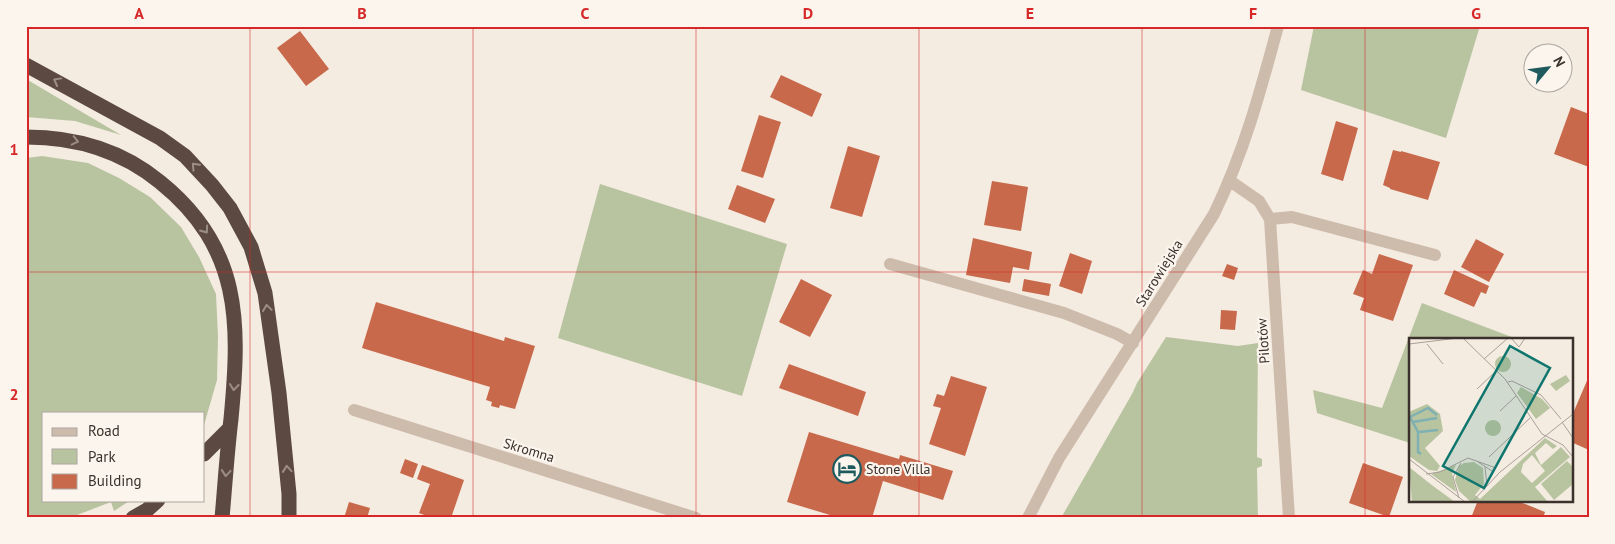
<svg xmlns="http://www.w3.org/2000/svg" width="1615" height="544" font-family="'PT Sans',sans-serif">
<rect width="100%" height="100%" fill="#f4ebe1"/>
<path fill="#b8c4a0" d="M1314 26H1480L1446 138 1301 90Z
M26 79 121 135 75 121 26 117Z
M42 156 88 163 119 178 150 197 181 227 199 257 216 294 218 336 217 380 204 425V413H44V500H131L114 511 111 502 77 515 65 518H26V158Z
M600 184 787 244 742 396 558 338Z
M1422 303 1517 339H1410V443L1317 413 1313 390 1382 408Z
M1166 337 1238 346 1258 343 1257 457 1262 459V466L1257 468 1258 518H1061L1132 394 1137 383Z"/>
<path fill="#c8694b" d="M300 31 329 69 306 86 277 48Z
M781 75 822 94 812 117 770 97Z
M1571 107 1589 114V167L1554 154Z
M759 115 781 122 763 178 741 171Z
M1336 121 1358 128 1343 181 1321 174Z
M848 146 880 156 862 217 830 208Z
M1393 150 1401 152V151L1440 162 1428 200 1390 189V188L1383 185Z
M992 181 1028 187 1021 231 984 225Z
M737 185 775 199 765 223 728 209Z
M973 238 1032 252 1029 270 1013 267 1010 283 966 275Z
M1476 239 1504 254 1489 282 1461 267Z
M1070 253 1092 261 1082 294 1059 286Z
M1379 254 1413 265 1393 321 1360 310 1364 298 1353 294 1363 270 1372 274Z
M1227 264 1238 268 1234 280 1222 276Z
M1454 270 1489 286 1486 294 1481 292 1474 307 1444 294Z
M801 279 832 295 810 337 779 322Z
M1024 279 1051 284 1049 296 1022 291Z
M376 302 504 341 505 337 535 346 515 409 500 405 499 408 491 406 492 402 486 400 490 387 362 348Z
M1221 310 1237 311 1235 330 1220 329Z
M789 364 866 392 858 416 779 388Z
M951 376 987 387 965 456 929 444 941 408 933 406 937 394 944 396Z
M1589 376V450L1571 442V418Z
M809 432 899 459 900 455 953 471 943 500 883 481 872 518H840L787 502Z
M405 459 418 464 413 478 400 473Z
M1363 463 1403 477 1389 517 1349 503Z
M422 465 464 480 451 518H432L419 513 430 484 417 479Z
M1478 500H1515L1545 512 1543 518H1471Z
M349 502 370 508 367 518H344Z"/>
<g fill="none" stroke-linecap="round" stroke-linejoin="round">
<path stroke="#cdbbac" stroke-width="12" d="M1230 181 1259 201 1270 219 1289 518
M1270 219 1292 217 1435 255
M890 264 1064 313 1117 334 1133 343
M354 410 696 518
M1028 518 1059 458 1214 214C1244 152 1260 93 1278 26"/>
<path stroke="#5c4a42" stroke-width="15" d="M26 65 160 138 185 156 212 185 230 208 251 247 265 293 279 393 289 494V518
M26 137C76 137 121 150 160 182 242 248 240 323 231 419 227 452 225 485 222 518
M204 454 230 428
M133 518 147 510 158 500"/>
</g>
<defs><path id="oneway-chevron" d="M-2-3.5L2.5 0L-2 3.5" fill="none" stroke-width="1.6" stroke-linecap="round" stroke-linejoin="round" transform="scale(1.25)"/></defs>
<g stroke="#9c8e87">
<use href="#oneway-chevron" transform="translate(57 81) rotate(-151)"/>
<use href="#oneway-chevron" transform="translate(75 141) rotate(13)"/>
<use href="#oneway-chevron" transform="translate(195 166) rotate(-133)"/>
<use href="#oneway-chevron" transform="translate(205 230) rotate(55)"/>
<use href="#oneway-chevron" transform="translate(267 308) rotate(-98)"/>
<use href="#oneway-chevron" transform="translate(234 387) rotate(96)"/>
<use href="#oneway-chevron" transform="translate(287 469) rotate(-95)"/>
<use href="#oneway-chevron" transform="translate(226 473) rotate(95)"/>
</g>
<path fill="none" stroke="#d62828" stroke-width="1" stroke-opacity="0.55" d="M250 26V518M473 26V518M696 26V518M919 26V518M1142 26V518M1365 26V518M26 272H1589"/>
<defs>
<symbol id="hotel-ring" viewBox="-11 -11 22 22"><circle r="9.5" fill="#fbf5ee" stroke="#1f5a5e" stroke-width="1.5"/><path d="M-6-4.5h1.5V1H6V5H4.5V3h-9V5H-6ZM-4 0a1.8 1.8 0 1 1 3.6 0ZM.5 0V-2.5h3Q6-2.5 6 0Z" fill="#1f5a5e"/></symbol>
</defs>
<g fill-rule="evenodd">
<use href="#hotel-ring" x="831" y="453" width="32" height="32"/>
</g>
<g text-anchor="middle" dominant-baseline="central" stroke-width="4.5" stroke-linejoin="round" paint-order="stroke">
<g font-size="14" fill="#3b302b" stroke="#fbf5ee">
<text transform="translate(1159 273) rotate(-58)">Starowiejska</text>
<text transform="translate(1263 341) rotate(-94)">Pilotów</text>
<text transform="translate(529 450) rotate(17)">Skromna</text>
</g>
<g font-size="14" fill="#3b302b" stroke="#fbf5ee" text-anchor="start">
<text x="866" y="469">Stone Villa</text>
</g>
</g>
<g transform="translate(1409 338)">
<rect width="164" height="164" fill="#f4ebe1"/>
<path d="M86 26a8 8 0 1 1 16 0a8 8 0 1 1-16 0ZM157 37 161 43 147 53 141 46ZM112 49 133 61 141 70 127 81 108 55ZM18 66 31 76 34 93 16 110 31 128 28 133 20 132 0 118V74ZM76 90a8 8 0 1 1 16 0a8 8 0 1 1-16 0ZM136 100 148 108 144 111 137 105 126 115 132 127 152 109 161 119 126 149 139 164H62L50 153 46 142 50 128 55 125 65 124 74 130 75 146 66 157 71 161ZM123 117 136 133 123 145 112 134 114 126ZM158 123 164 129V146L145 162 132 146ZM47 127 43 135 47 154 22 136ZM0 129 24 148 46 164H3Z" fill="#b8c4a0" fill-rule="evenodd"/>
<path fill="none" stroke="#7fb0b2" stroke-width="2.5" d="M1 79 9 94V114L12 116M1 79 19 70 28 77M4 84 28 80M10 94 29 92"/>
<path fill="none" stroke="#aaa098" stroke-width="1" d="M54 0 96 41 133 96 154 107 164 119M102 0 110 9 116 0M0 6 49 0M18 6 34 26M75 21 99 0M99 44 103 43 132 57 152 81M68 51 87 33M91 73 107 58M153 84 164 100M80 119 121 80M0 121 56 164M69 124 83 133M76 129 78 148M17 136 31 134 59 120 87 130M50 160 44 139 52 125M63 164 91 134 164 76"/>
<path fill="#0f766e" fill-opacity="0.15" stroke="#0f766e" stroke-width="2.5" d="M101 8 141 30 75 150 34 128Z"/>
<rect width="164" height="164" fill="none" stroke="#3b302b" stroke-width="2.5"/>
</g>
<rect width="1615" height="544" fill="none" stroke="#fbf5ee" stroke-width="55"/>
<rect x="42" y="412" width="162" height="90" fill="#fbf5ee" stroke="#aea6a0"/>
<rect x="52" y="428" width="25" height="8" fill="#cdbbac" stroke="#aea6a0"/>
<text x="88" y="436" font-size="15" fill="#3b302b">Road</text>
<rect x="52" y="449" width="25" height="15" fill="#b8c4a0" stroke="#aea6a0"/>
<text x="88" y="462" font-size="15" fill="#3b302b">Park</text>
<rect x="52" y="474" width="25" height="15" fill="#c8694b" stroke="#aea6a0"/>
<text x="88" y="486" font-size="15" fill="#3b302b">Building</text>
<g transform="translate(1548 68) rotate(61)"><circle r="24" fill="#fbf5ee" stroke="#aea6a0"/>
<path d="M0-4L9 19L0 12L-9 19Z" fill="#1f5a5e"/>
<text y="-8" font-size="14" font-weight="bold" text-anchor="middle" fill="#3b302b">N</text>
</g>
<rect x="28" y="28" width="1560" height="488" fill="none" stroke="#d62828" stroke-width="2"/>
<g font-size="16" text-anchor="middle" font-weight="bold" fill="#d62828">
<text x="139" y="19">A</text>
<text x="362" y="19">B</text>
<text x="585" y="19">C</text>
<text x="808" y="19">D</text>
<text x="1030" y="19">E</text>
<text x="1253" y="19">F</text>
<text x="1476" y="19">G</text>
<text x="14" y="155">1</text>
<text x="14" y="400">2</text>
</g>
</svg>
